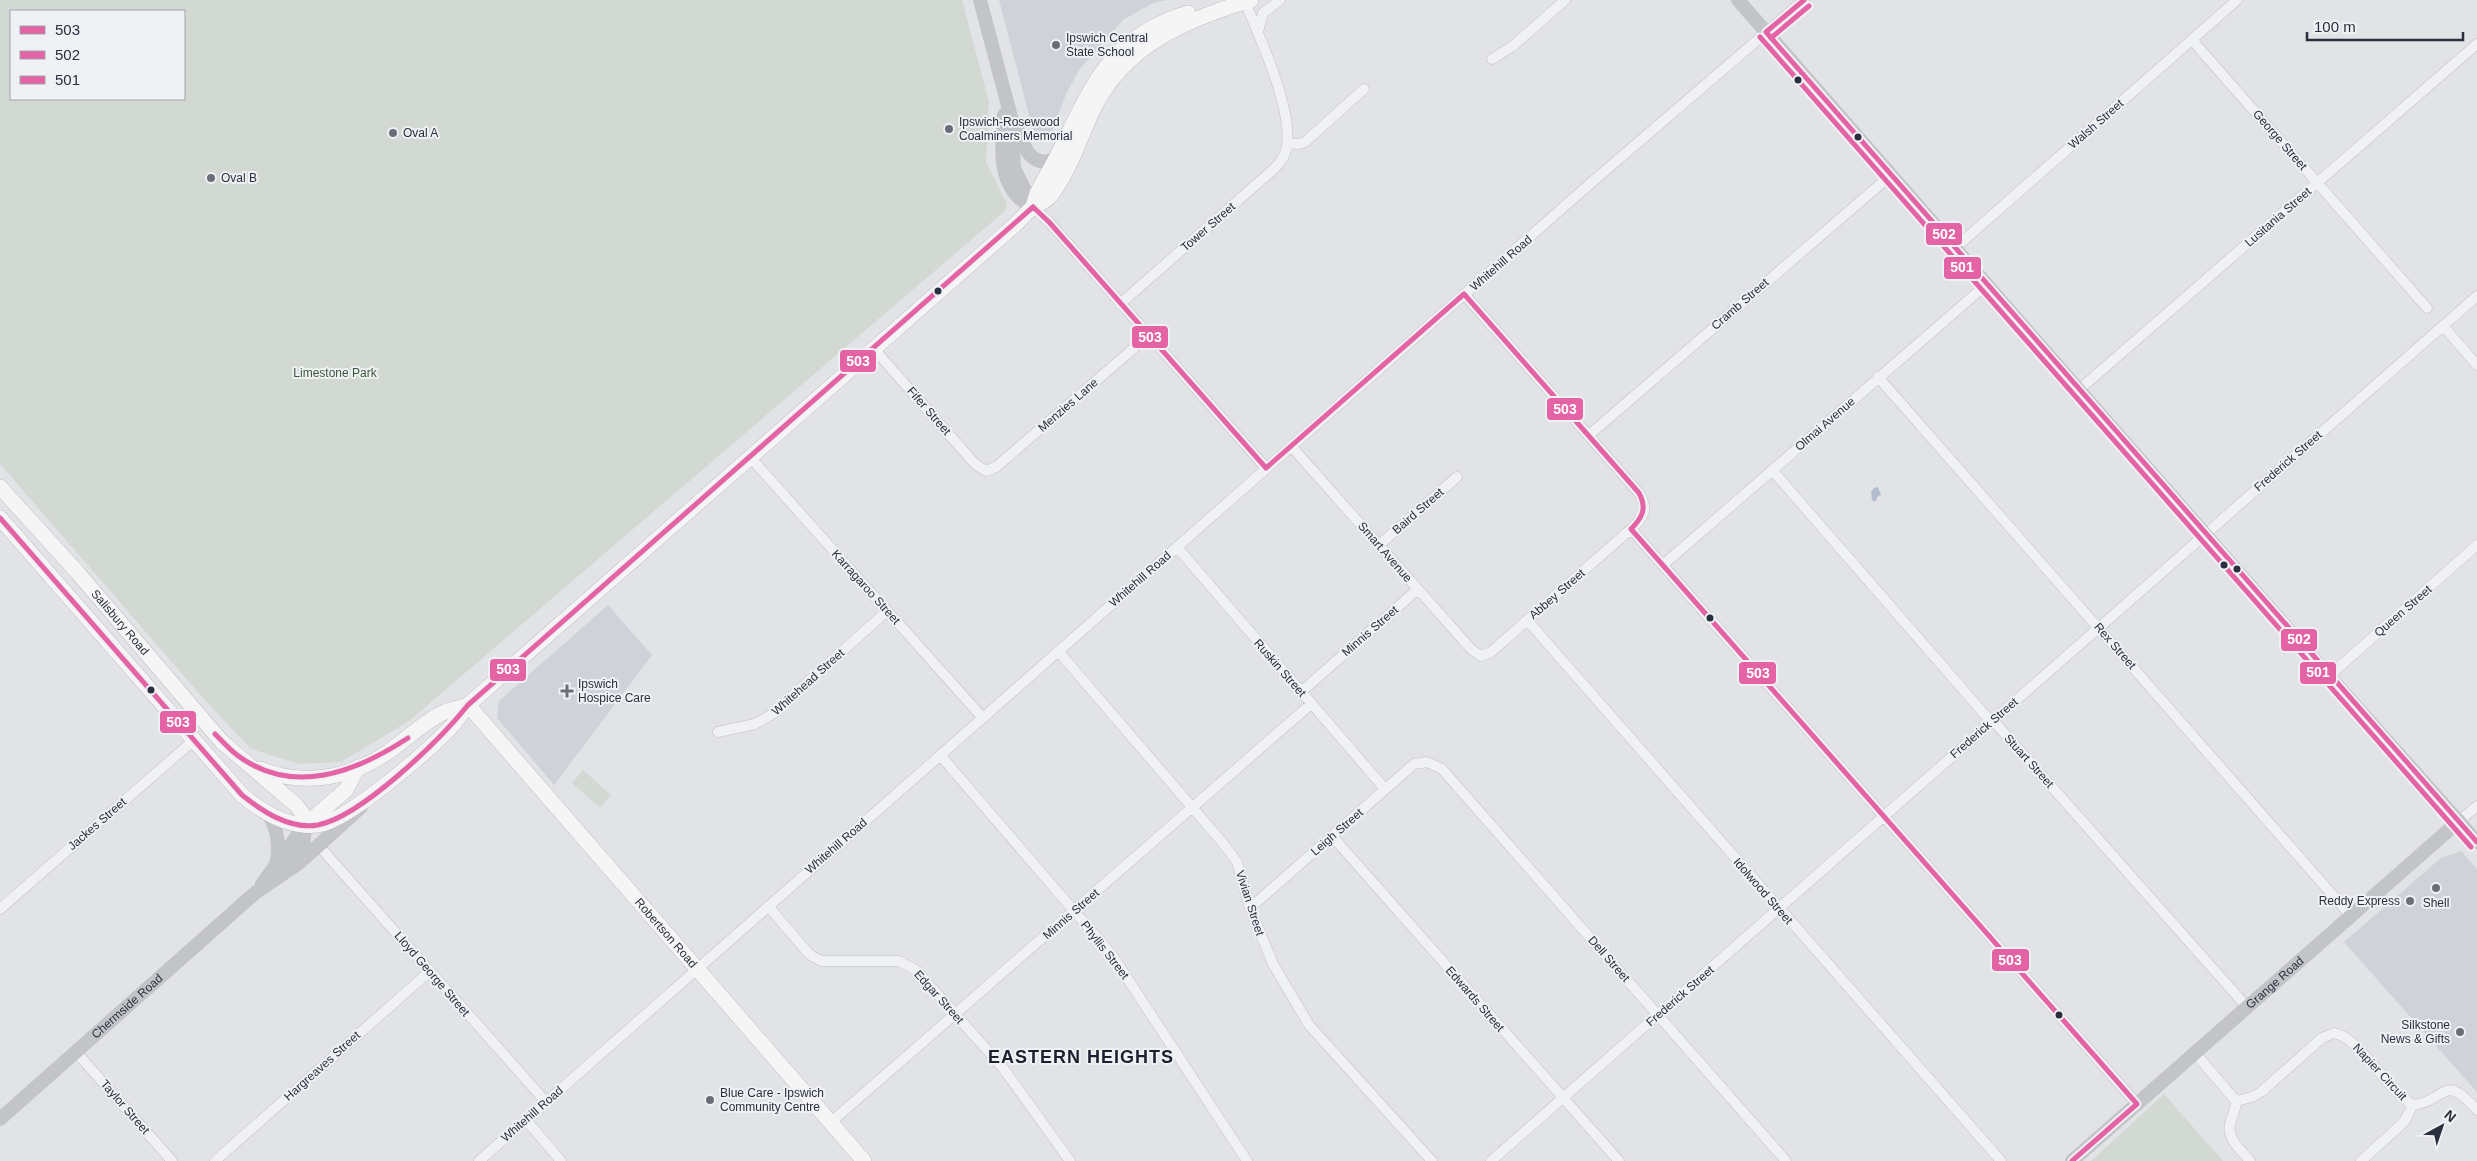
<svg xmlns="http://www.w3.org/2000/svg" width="2477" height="1161" font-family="Arial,sans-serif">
<rect width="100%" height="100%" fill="#e2e3e6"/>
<path fill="#d0d2d9" d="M999 0H1167L1153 3 1124 19 1079 70 1066 94 1050 137 1041 140 1034 134Z
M608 605 652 655 554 785 497 718 499 701Z
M2461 851 2477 869V1092L2344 942 2441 858Z"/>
<path fill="#d2d9d2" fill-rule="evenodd" d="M0 0H962L989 102 986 162 1007 204 1006 210 409 721 341 762 299 764 251 749 203 698 0 464ZM184 11V99H11V11Z
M583 770 611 795 600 808 572 783Z
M2164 1094 2223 1161H2091Z"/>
<path fill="#b2bcce" d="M1878 487 1881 495 1878 496 1875 502 1872 500 1871 492 1874 488Z"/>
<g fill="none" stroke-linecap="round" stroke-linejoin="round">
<defs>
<path id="street" d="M1258 32 1263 13 1280 0
M2192 40 2427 308
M1492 59 1513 46 1565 0
M1288 143 1299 144 1305 142 1364 89
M1033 207 1049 222 1266 468
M1955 248 2237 0
M1120 304 1275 168C1281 162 1286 154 1287 145 1292 107 1260 38 1245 2
M2443 326 2477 365
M874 349 975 464 986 471 996 467 1148 336
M1878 377 2351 916
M2080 389 2477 44
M1589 435 1891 175
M1291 446 1471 649 1481 656 1491 652 1631 529C1644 517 1649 509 1639 493L1464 294
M750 457 982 717
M1772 470 1986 716 1998 726 2247 1007
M1631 529 2137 1104
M1379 545 1457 477
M1177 547 1385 789
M1663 565 1987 284
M1527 620 2001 1161
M1058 651 1222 842 1237 862 1250 908 1273 964 1309 1025 1432 1161
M2329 676 2477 545
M1301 692 1418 589
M718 732 755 724 771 715 887 611
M940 755 1112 955 1247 1161
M2459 821 2477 806
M1332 836 1619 1161
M319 846 546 1102
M768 906 809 954 821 961H899L916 970 1003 1068 1070 1161
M1250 908 1414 764 1427 762 1442 769 1786 1161
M0 909 194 740
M77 1053 172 1161
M2195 1053 2236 1101C2236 1110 2232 1115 2230 1124 2226 1138 2242 1151 2250 1161
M2236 1101 2252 1097 2261 1092 2322 1038 2334 1033C2361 1038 2386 1090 2413 1105 2448 1101 2442 1071 2477 1110
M526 1120 561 1161
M830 1123 1311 704
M215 1161 429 972
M479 1161 1592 182 1804 0
M1491 1161 2477 296
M2361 1161 2404 1122 2413 1105"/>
<g id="primary">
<path d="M1033 207 1037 193C1044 179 1053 166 1059 152 1092 86 1110 36 1188 13"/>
<path id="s3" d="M0 487 78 573 222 742 296 805 303 814 305 825"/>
<path d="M0 518 242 795C263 813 289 828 317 825 347 822 429 750 451 727 458 720 462 712 468 705L1016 224C1021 219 1027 212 1032 208 1039 203 1046 202 1051 195 1070 171 1080 137 1093 110 1123 46 1187 19 1251 0"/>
<path id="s4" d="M468 705 864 1161"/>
<path d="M260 769C301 786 348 779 385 754 404 742 425 720 445 712 452 709 460 708 468 705"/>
<path d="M305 825 346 790 358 767"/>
</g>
</defs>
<use href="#street" stroke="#c0c1c4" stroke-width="11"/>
<use href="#primary" stroke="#bec0c3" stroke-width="16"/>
<use href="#street" stroke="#f0f1f3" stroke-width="10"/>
<g stroke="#c2c4c8" stroke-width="14">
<path d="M980 0 1011 117 1014 168 1033 207"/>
<path d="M1738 0 2329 676 2477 842"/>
<path d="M1004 115C1002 148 996 186 1030 206"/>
<path d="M1015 125C1024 139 1024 161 1046 162L1057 157"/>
<path d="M268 814C278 828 281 851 275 867"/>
<path d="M291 863 303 846 305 825"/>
<path d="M262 884 305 825"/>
<path id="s1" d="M0 1119 255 893 299 863 361 807"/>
<path id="s2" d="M2072 1161 2459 821"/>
</g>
<use href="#primary" stroke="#f5f5f6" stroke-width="15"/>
<defs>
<path id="bus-1" d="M1033 207 1049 222 1266 468
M1464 294 1639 493C1647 508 1643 517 1631 529
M1266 468 1464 294
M0 518 242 795C262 811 290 830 318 825 362 816 440 740 468 705L1033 207
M1631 529 2137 1104
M215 734C222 741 229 749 237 755 293 797 356 772 408 738
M2072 1161 2137 1104"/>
<path id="bus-2" d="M1766 32 2477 842
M1766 32 1804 0"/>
<path id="bus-3" d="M1760 37 2471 847
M1771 38 1809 6"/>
</defs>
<use href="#bus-1" stroke="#eff1f5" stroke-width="9"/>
<use href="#bus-2" stroke="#eff1f5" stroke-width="9"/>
<use href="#bus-3" stroke="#eff1f5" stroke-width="9"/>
<use href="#bus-1" stroke="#e463a4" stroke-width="5"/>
<use href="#bus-2" stroke="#e463a4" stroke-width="5"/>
<use href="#bus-3" stroke="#e463a4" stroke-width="5"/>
</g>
<g fill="#6a6e78" stroke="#eff1f5" stroke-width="2">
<circle cx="1056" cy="45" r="5"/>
<circle cx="949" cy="129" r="5"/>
<circle cx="393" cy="133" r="5"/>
<circle cx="211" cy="178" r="5"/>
<path d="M564.5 683.5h5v5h5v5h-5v5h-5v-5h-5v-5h5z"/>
<circle cx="2436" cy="888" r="5"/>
<circle cx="2410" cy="901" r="5"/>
<circle cx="2460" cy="1032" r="5"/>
<circle cx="710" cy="1100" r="5"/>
</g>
<g fill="#2a2f3d" stroke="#eff1f5" stroke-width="2">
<circle cx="1798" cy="80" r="4.5"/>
<circle cx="1858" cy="137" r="4.5"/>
<circle cx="938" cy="291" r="4.5"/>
<circle cx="2224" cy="565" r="4.5"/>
<circle cx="2237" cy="569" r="4.5"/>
<circle cx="1710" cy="618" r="4.5"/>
<circle cx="151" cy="690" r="4.5"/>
<circle cx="2059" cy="1015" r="4.5"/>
</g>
<g text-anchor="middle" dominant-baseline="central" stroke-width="4" stroke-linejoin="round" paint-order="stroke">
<g font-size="12" fill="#2a2f3d" stroke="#eff1f5" text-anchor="start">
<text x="1066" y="38">Ipswich Central<tspan x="1066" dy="14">State School</tspan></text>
<text x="959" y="122">Ipswich-Rosewood<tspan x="959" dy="14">Coalminers Memorial</tspan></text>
<text x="403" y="133">Oval A</text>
<text x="221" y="178">Oval B</text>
<text x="578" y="684">Ipswich<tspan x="578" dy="14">Hospice Care</tspan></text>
<text x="2400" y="901" text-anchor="end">Reddy Express</text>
<text x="2436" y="903" text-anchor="middle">Shell</text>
<text x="2450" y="1025" text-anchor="end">Silkstone<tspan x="2450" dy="14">News &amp; Gifts</tspan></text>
<text x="720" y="1093">Blue Care - Ipswich<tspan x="720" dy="14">Community Centre</tspan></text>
</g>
<g font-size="12" fill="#2a2f3d" stroke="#eff1f5">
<text transform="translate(2096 124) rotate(-41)">Walsh Street</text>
<text transform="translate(2280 140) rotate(49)">George Street</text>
<text transform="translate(2278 217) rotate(-41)">Lusitania Street</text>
<text transform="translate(1208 227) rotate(-41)">Tower Street</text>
<text transform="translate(1501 263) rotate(-41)">Whitehill Road</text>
<text transform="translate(1740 304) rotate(-41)">Cramb Street</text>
<text transform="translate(1068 405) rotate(-41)">Menzies Lane</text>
<text transform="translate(929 411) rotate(49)">Fifer Street</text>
<text transform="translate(1825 424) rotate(-41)">Olmai Avenue</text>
<text transform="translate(2288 461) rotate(-41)">Frederick Street</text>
<text transform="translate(1418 511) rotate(-41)">Baird Street</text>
<text transform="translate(1385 552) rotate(49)">Smart Avenue</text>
<text transform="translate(1140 579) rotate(-41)">Whitehill Road</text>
<text transform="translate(866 587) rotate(48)">Karragaroo Street</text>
<text transform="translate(1557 594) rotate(-41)">Abbey Street</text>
<text transform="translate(2403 611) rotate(-41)">Queen Street</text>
<text stroke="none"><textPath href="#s3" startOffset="181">Salisbury Road</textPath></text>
<text transform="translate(1370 631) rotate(-41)">Minnis Street</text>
<text transform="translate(2115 646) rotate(49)">Rex Street</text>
<text transform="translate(1280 668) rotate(49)">Ruskin Street</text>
<text transform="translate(808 682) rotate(-42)">Whitehead Street</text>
<text transform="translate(1984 728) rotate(-41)">Frederick Street</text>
<text transform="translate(2029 761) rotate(48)">Stuart Street</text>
<text transform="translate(97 824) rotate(-41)">Jackes Street</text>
<text transform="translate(1337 832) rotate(-41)">Leigh Street</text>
<text transform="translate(836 846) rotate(-41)">Whitehill Road</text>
<text transform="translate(1763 891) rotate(49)">Idolwood Street</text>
<text transform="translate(1250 903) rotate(72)">Vivian Street</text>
<text transform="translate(1071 914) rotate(-41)">Minnis Street</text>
<text stroke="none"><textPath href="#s4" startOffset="302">Robertson Road</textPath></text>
<text transform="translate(1105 950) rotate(52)">Phyllis Street</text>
<text transform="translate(1609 959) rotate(49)">Dell Street</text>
<text transform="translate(432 974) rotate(49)">Lloyd George Street</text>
<text stroke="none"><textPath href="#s2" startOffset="270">Grange Road</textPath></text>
<text transform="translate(1680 996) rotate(-41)">Frederick Street</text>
<text transform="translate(939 997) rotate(48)">Edgar Street</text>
<text transform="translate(1475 999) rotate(49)">Edwards Street</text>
<text stroke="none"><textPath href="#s1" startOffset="170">Chermside Road</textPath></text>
<text transform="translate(322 1066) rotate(-42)">Hargreaves Street</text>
<text transform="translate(2380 1072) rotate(47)">Napier Circuit</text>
<text transform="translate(125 1107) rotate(49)">Taylor Street</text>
<text transform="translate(532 1114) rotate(-41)">Whitehill Road</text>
</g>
<g font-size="12" fill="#3b5839" stroke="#eff1f5">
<text x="335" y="373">Limestone Park</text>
</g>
<g font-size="18" font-weight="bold" letter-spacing="1" fill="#1c202e" stroke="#eff1f5">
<text x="1081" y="1057">EASTERN HEIGHTS</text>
</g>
</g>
<g stroke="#eff1f5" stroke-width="2">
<rect x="1925" y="222" width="38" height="24" rx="5" fill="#e463a4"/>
<rect x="1943" y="256" width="39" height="24" rx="5" fill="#e463a4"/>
<rect x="1131" y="325" width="38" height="24" rx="5" fill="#e463a4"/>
<rect x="839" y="349" width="38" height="24" rx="5" fill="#e463a4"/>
<rect x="1546" y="397" width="38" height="24" rx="5" fill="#e463a4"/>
<rect x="2280" y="628" width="38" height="24" rx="5" fill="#e463a4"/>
<rect x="489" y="658" width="38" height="24" rx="5" fill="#e463a4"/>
<rect x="2299" y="661" width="38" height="24" rx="5" fill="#e463a4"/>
<rect x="1738" y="661" width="39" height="24" rx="5" fill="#e463a4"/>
<rect x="159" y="710" width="38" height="24" rx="5" fill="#e463a4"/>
<rect x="1991" y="948" width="39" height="24" rx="5" fill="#e463a4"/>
</g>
<g font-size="14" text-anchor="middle" font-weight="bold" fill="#fff">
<text x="1944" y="239">502</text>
<text x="1962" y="272">501</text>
<text x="1150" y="342">503</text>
<text x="858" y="366">503</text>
<text x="1565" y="414">503</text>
<text x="2299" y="644">502</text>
<text x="508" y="674">503</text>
<text x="2318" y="677">501</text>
<text x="1758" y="678">503</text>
<text x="178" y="727">503</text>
<text x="2010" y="965">503</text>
</g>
<rect x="10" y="10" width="175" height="90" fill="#eff1f5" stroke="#a0a3ab"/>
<rect x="20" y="26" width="25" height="8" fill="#e463a4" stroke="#a0a3ab"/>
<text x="55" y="35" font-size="15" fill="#2a2f3d">503</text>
<rect x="20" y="51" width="25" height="8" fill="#e463a4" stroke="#a0a3ab"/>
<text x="55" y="60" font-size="15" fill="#2a2f3d">502</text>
<rect x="20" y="76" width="25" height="8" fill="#e463a4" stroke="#a0a3ab"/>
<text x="55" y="85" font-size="15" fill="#2a2f3d">501</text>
<g transform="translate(2442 1126) rotate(40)" stroke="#eff1f5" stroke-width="4" paint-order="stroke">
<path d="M0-4L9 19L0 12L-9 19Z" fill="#2a2f3d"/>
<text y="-8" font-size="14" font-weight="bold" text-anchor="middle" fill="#2a2f3d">N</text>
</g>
<path d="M2307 32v8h156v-8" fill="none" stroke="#2a2f3d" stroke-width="2.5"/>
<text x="2314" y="32" font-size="15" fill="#2a2f3d" stroke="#eff1f5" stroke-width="4" paint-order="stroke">100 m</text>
</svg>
